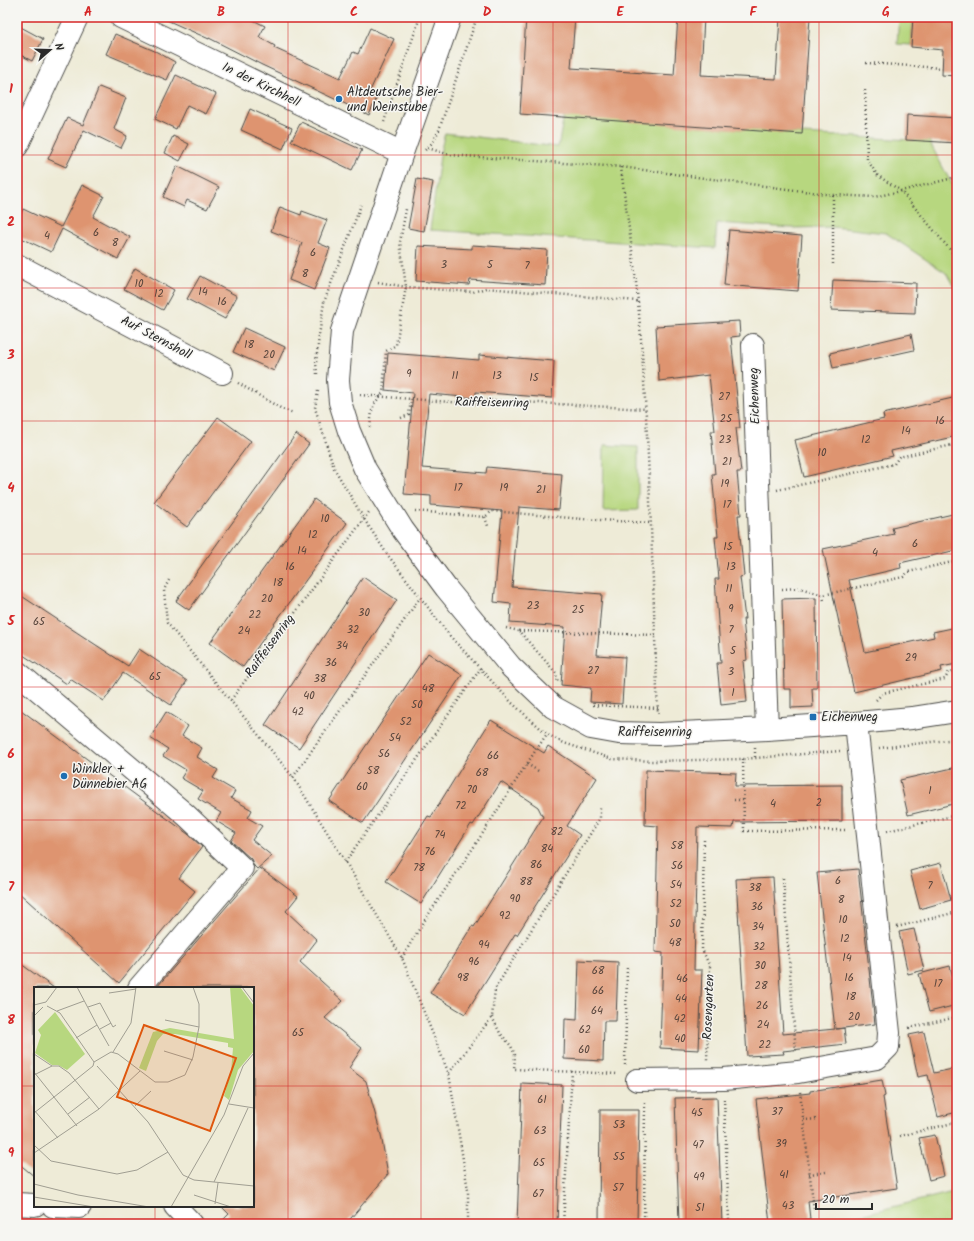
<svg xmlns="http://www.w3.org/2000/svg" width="974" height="1241" font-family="Kalam,sans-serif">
<rect width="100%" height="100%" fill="#f6f6f2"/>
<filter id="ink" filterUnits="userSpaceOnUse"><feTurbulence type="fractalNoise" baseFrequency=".025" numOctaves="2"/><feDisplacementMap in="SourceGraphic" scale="8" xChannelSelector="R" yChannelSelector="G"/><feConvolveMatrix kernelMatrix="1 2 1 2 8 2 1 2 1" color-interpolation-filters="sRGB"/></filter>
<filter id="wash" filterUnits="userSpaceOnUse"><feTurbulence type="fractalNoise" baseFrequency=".012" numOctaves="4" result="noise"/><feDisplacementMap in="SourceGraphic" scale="16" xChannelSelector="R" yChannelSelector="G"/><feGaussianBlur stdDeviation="0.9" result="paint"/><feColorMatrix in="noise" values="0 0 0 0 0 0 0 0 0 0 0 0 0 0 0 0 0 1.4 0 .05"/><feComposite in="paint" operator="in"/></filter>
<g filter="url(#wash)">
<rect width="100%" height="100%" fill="#eeebd7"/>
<path fill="#b7d77f" stroke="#718155" d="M899 17H913L911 45 897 44Z
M564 115 802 134 929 141 949 179 957 191V292L946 273 886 233 833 227 792 228 717 223 715 248 430 230 441 149 445 133 558 147Z
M604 445 638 447V510L603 511Z
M957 1191V1224H824L945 1194Z"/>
<g id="blocks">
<path fill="#de9470" d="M160 17H247L265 26 259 37 275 46 274 48 340 78 353 52 358 54 370 28 394 39 369 93 377 97 369 115 262 65 209 38V39Z
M526 17H575L571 68 674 75 678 17H704L701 75 776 79 780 17H810L802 134 520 114Z
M913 17H957V76L942 75 943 50 911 47Z
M17 25 43 39 32 61 17 53Z
M115 34 157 52 175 62 167 80 106 54Z
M176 75 216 94 206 114 187 105 176 129 155 119Z
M99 87 126 98 114 129 127 136 121 148 84 130 66 167 48 159 67 118 83 125Z
M250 109 292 128 283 149 241 130Z
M907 115 957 118V143L906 140Z
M301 122 362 150 352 170 291 141Z
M173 136 189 144 180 161 165 153Z
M177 166 219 187 207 209 187 200 184 207 163 197Z
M417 179 433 182 424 231 408 228Z
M82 185 104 196 93 217 130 237 118 259 62 229 51 252 17 236V222L23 209 61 227Z
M280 207 301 215 302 211 327 220 318 243 330 248 314 290 289 280 302 243 271 231Z
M729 230 802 236 798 291 724 285Z
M472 245 547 250 545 285 470 280 469 285 416 281 418 246 472 249Z
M135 268 174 290 163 310 124 289Z
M200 276 237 296 225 319 187 299Z
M833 280 916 283 915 313 831 310Z
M739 321 740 336 731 337 740 428H736L741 472H737L741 515H738L744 576 740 577 745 619H743L747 660 743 661 747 702 721 705 717 663H721L715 579H719L715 537H718L712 474H715L711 431H715L709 375 659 381 656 326Z
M244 328 285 347 274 371 233 352Z
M911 334 914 350 833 368 830 353Z
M388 353 479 360V355L554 361 552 398 476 392V398L429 394 422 468 486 473 487 467 562 474 559 510 519 507 512 587 602 594 597 655 625 657 622 704 590 702 591 688 561 685 565 627 510 623 511 604 494 602 502 511 431 505V496L404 494 413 393 385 390Z
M957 397V436L891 451 893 456 804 477 795 440 884 419 883 414Z
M218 417 251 441 187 527 154 502Z
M296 434 309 444 189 610 176 601Z
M314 499 347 523 243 667 210 643Z
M957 513V550L900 563 901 568 849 580 865 652 934 637 933 632 957 627V664L941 667 942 671 854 692 823 549 894 534 892 528Z
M363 577 397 600 299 748 265 725Z
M17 593 128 666 139 649 187 681 171 705 123 673 104 701 70 679 67 684 17 651Z
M816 598 817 688H812L813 707 791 708V689H784L782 599Z
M428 653 462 675 363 823 329 801Z
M17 707 188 834 202 847 179 878 195 891 119 983 17 891Z
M166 712 188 726 182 736 202 748 197 757 218 770 213 778 235 791 231 798 252 810 248 818 262 826 252 840 272 856 257 869 254 866 251 859 231 841 236 833 216 821 221 813 198 799 203 791 181 778 186 770 163 756 168 749 150 738Z
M491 720 544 753 548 746 597 778 567 826 580 835 517 935 515 934 465 1014 430 993 472 926 474 927 543 817 538 807 501 782 473 825 471 824 421 904 386 882 428 816 431 817Z
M957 767V803L908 815 900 780Z
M646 770 736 773 735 786 842 785V821L734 822 733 828 697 827 694 970H702L699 1050 660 1048 663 953 655 952 658 826 645 825Z
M941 863 951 900 920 909 910 871Z
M260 868 298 896 286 911 317 940 300 962 343 1001 325 1018 362 1048 349 1068 366 1081 381 1135 388 1174 346 1224H219L229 1214 221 1206H253V988H156Z
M858 869 875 1024 836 1029 844 1028 846 1044 783 1051 784 1054 747 1056 736 879 773 877 783 1034 835 1029 817 873Z
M914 929 924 970 908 974 899 932Z
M579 960 618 962 616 1021H604L603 1061 564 1059 565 1019 577 1020Z
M17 961 54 988H35V1177L17 1162Z
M950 966 957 994V1005L929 1012 919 974Z
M924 1032 934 1073 957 1068V1112L938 1117 928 1075 918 1077 909 1035Z
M882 1080 885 1096 883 1097 897 1188 808 1201 810 1219 770 1224 756 1099 810 1093V1091Z
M522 1083 562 1085 557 1224H517Z
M717 1097 722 1224H679L675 1098Z
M600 1110H639L637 1224H599Z
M935 1135 944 1176 929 1180 919 1138Z"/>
</g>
</g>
<g filter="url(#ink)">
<use href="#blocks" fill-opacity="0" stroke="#484845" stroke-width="1"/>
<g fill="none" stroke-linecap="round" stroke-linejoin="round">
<defs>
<path id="minor" d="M121 17 402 153
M450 17 402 153 342 331 338 380 340 402 349 431 365 469 403 530 446 588 511 667 553 707 591 728 619 733 659 734 767 729 856 723 912 718 957 711
M17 146 77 17
M17 265 222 373
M753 345 767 729
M17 672 186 815 242 868 139 988
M637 1080 724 1079 798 1072 877 1058 888 1047 889 1033 856 723
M17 1204 35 1205
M53 1206 79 1207 80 1206
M175 1206 192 1224"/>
</defs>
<use href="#minor" stroke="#484845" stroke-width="24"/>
<path stroke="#484845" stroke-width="2.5" stroke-dasharray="1 3" stroke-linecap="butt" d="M866 63 942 68
M865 90 867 159 877 175 901 191 957 177
M384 122 420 17
M428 148 450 155 621 167 833 195 874 197 901 191 957 258
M425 150 433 142 439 130 477 17
M621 167C626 212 634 257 638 302 650 439 652 576 658 714
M833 195V267
M378 282 406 287 473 292 486 288 637 301
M317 374 316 363 319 336 324 302 361 205
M238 383 282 409 294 413
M318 391 315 408 334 468 364 519 387 554 450 636 512 703 547 734 564 743 612 759 652 761 743 759 840 751
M360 395 477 404 485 400 646 409
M401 418 409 415 411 399
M370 427 372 411 374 404 383 393 386 351 396 345 406 287 400 242 406 209
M777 490 894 464 899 457 957 444
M415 511 485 517 492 511 582 519 651 523
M485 517 488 526
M169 580 164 590 167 623 293 777 348 866 402 958 449 1074 468 1190V1224
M782 589 800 588 823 595 903 577 908 572 957 561
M823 595 824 601
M506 628 519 631 556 673 558 683
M519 631 656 635
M231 700 369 512
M876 700 883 693 945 679 949 672 957 671
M593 705 658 708
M755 748V758
M879 748 957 739
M743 759 744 831 847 830
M527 764 540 772
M293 777 420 598
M734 800H743
M887 831 957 815
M704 840 702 949 710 967 707 1060
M345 862 481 668
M783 878 796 1053
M897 927 957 912
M402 958C425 917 453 879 479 839 502 804 523 768 547 734
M492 1017 500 1033 511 1046 515 1055 514 1069 618 1074
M909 1028 957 1017
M625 1065 627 967
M449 1073 492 1017 495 989 600 818V806
M800 1092 814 1210
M724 1099 729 1220
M803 1120 819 1119
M900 1136 957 1122
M809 1174 826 1172
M563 1224 572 1071
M644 1224 645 1101"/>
<use href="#minor" stroke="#fff" stroke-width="22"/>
</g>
</g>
<path fill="none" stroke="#d62828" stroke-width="1" stroke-opacity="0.55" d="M155 17V988M288 17V1224M421 17V1224M553 17V1224M686 17V1224M819 17V1224M17 155H957M17 288H957M17 421H957M17 554H957M17 687H957M17 820H957M17 953H957M17 1086H35M253 1086H957M155 1206V1224"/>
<g fill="#1f6fb2" stroke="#f6f6f2" stroke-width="1.5">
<circle cx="339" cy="99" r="4"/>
<rect x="809" y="713" width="8" height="8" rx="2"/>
<circle cx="64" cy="776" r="4"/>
</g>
<g text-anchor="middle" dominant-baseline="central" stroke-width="3" stroke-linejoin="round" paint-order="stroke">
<g font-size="11" fill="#58453c">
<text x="96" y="233">6</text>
<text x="47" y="236">4</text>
<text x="115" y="243">8</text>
<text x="313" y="253">6</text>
<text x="444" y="265">3</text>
<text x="490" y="265">5</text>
<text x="527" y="266">7</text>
<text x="305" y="274">8</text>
<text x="139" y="284">10</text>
<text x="203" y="292">14</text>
<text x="159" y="294">12</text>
<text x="222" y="302">16</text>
<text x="249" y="345">18</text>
<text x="269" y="355">20</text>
<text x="409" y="374">9</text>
<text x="455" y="376">11</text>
<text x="497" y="376">13</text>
<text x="534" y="378">15</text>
<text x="724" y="397">27</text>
<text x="726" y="419">25</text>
<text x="940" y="421">16</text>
<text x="906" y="431">14</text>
<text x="725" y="440">23</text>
<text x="866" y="440">12</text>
<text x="822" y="453">10</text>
<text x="727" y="462">21</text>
<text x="725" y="484">19</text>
<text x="458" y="488">17</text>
<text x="504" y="488">19</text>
<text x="541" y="490">21</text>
<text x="727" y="505">17</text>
<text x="325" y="519">10</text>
<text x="313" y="535">12</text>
<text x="915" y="544">6</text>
<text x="728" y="547">15</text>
<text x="302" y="551">14</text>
<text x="875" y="553">4</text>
<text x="290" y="567">16</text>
<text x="731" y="567">13</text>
<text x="278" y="583">18</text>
<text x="729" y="589">11</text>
<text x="267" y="599">20</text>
<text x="533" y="606">23</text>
<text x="731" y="609">9</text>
<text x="578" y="610">25</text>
<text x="364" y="613">30</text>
<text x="255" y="615">22</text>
<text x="39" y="622">65</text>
<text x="353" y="630">32</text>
<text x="731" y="630">7</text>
<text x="244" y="631">24</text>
<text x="342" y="646">34</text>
<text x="733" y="651">5</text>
<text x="911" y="658">29</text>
<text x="331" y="663">36</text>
<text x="593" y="671">27</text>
<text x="731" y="672">3</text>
<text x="155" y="677">65</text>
<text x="320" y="679">38</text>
<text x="428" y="689">48</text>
<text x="733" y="693">1</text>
<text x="309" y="696">40</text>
<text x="417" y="705">50</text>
<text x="298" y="712">42</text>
<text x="406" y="722">52</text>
<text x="395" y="738">54</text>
<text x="384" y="754">56</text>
<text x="493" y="756">66</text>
<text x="373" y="771">58</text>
<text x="482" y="773">68</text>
<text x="362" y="787">60</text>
<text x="472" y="790">70</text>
<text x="930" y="791">1</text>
<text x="819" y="803">2</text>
<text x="773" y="804">4</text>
<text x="461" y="806">72</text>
<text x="557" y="832">82</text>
<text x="440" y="835">74</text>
<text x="677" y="846">58</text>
<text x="547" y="849">84</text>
<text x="430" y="852">76</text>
<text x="536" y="865">86</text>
<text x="677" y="866">56</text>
<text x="419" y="868">78</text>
<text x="838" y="881">6</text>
<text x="526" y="882">88</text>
<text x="676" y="885">54</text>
<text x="930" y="886">7</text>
<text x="755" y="888">38</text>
<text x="515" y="899">90</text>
<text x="841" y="900">8</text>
<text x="676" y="904">52</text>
<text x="757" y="907">36</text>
<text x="505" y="916">92</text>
<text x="843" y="920">10</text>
<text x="675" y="924">50</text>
<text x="758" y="927">34</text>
<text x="845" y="939">12</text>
<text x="675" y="943">48</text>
<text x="484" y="945">94</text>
<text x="759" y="947">32</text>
<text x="847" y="958">14</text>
<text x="474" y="962">96</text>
<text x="760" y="966">30</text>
<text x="598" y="971">68</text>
<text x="463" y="978">98</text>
<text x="849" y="978">16</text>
<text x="682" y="979">46</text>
<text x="938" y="984">17</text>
<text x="761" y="986">28</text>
<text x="598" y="991">66</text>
<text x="851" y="997">18</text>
<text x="681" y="999">44</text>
<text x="762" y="1006">26</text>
<text x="597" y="1011">64</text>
<text x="854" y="1017">20</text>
<text x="680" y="1019">42</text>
<text x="763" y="1025">24</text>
<text x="585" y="1030">62</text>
<text x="298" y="1033">65</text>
<text x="680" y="1039">40</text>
<text x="765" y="1045">22</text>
<text x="584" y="1050">60</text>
<text x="542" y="1100">61</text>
<text x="777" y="1112">37</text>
<text x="697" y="1113">45</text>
<text x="619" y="1125">53</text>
<text x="540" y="1131">63</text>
<text x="781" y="1144">39</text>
<text x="698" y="1145">47</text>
<text x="619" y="1157">55</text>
<text x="539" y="1163">65</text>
<text x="784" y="1175">41</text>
<text x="699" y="1177">49</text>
<text x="618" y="1188">57</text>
<text x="538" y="1194">67</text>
<text x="788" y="1206">43</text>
<text x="700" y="1208">51</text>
</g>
<g font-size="13" fill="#2b2b2b" stroke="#f6f6f2">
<text transform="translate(261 85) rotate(26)">In der Kirchhell</text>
<text transform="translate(156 338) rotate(28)">Auf Sternsholl</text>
<text transform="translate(755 396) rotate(-92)">Eichenweg</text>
<text transform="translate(492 403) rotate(1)">Raiffeisenring</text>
<text transform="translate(270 646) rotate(-54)">Raiffeisenring</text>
<text x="655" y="732">Raiffeisenring</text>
<text transform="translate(709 1007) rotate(-88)">Rosengarten</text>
</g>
<g font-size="13" fill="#2b2b2b" stroke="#f6f6f2" text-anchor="start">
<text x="347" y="92">Altdeutsche Bier-<tspan x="347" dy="15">und Weinstube</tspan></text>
<text x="821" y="717">Eichenweg</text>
<text x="72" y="769">Winkler +<tspan x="72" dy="15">Dünnebier AG</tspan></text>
</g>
</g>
<g transform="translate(34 987)">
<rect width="220" height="220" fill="#eeebd7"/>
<path d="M196 0H206L220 19V64L204 83 195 113 190 109 197 85 199 61 194 60V56L141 47H129L123 54 112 84 105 81 119 45 136 41 200 52ZM21 25 51 67 33 83 24 78H18L1 66 7 48 4 43Z" fill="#b7d77f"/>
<path fill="none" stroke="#a09e92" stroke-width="1" d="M208 0 220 16M75 6 102 2M0 18 12 15 23 0M13 19 26 26 60 75M54 20 66 16 79 40 82 38M23 24 50 14M0 29 9 20M131 33 165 40M63 38 75 59M66 42 77 36M42 51 63 38 43 0M130 64 159 73M79 65 97 36 102 0M0 67 18 79H25L35 86 65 122M63 79 114 135 149 188 160 193 220 199M0 85 43 139M0 88 18 79M195 117 220 121M101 119 117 104M0 123 24 151M0 126 59 79 60 75 77 65 84 67 121 95H134L151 88 159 70 165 40V17L159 0M34 127 56 110M0 158 17 174 83 187 103 183 134 165M0 166 65 122 106 84M180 195 214 121M0 197 44 208 115 220M160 208 197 220M0 210 60 220M181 217 184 196M137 220 190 128 209 79 220 66"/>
<path fill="#df570e" fill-opacity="0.15" stroke="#df570e" stroke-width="2" d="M110 38 202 71 176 144 83 110Z"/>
<rect width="220" height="220" fill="none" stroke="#2b2b2b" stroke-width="2"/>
</g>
<rect width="974" height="1241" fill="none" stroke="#f6f6f2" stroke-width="44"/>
<g transform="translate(50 50) rotate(70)" stroke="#f6f6f2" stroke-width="3" paint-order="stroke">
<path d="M0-3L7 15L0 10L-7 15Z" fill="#2b2b2b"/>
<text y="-6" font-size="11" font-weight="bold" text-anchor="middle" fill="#2b2b2b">N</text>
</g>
<path d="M816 1203v6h56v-6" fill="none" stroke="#2b2b2b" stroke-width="2"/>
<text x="822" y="1203" font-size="12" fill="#2b2b2b" stroke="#f6f6f2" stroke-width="3" paint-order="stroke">20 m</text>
<rect x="22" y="22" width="930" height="1197" fill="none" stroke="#d62828" stroke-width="1.5"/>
<g font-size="13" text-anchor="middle" font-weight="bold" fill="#d62828">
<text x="88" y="16">A</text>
<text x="221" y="16">B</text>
<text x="354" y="16">C</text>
<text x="487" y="16">D</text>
<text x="620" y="16">E</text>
<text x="753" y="16">F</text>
<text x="886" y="16">G</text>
<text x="11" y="93">1</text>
<text x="11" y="226">2</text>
<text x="11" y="359">3</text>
<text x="11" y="492">4</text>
<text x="11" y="625">5</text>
<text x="11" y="758">6</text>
<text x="11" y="891">7</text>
<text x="11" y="1024">8</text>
<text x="11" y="1157">9</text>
</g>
</svg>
